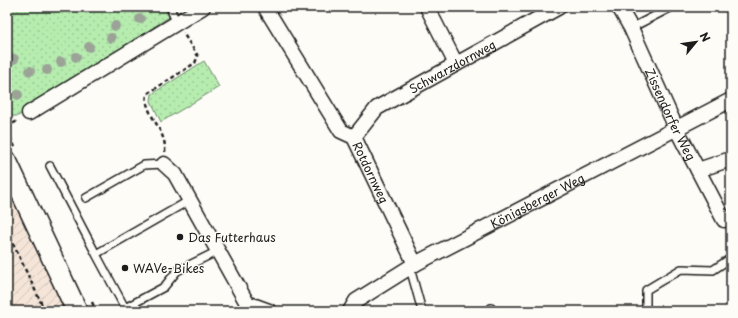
<svg xmlns="http://www.w3.org/2000/svg" width="738" height="318" font-family="'Playpen Sans',sans-serif">
<defs>
<pattern id="industrial-furrows" width="10" height="10" patternUnits="userSpaceOnUse"><rect width="10" height="10" fill="#f4e5d8"/><path d="M-1 1l2-2M0 10L10 0M9 11l2-2" fill="none" stroke="#d1c4b9"/></pattern>
<pattern id="park-dots" width="8" height="8" patternUnits="userSpaceOnUse"><rect width="8" height="8" fill="#b6edaf"/><path d="M2 2h.1M6 6h.1" fill="none" stroke="#9ccb96" stroke-width="1.8" stroke-linecap="round"/></pattern>
</defs>
<rect width="100%" height="100%" fill="#fdfcf7"/>
<filter id="ink" filterUnits="userSpaceOnUse"><feTurbulence type="fractalNoise" baseFrequency=".025" numOctaves="2"/><feDisplacementMap in="SourceGraphic" scale="8" xChannelSelector="R" yChannelSelector="G"/><feConvolveMatrix kernelMatrix="1 2 1 2 8 2 1 2 1" color-interpolation-filters="sRGB"/></filter>
<g filter="url(#ink)">
<path fill="url(#industrial-furrows)" d="M7 185 66 311H7Z"/>
<path fill="url(#park-dots)" stroke="#698466" d="M7 7H165L169 17 18 116H7Z
M204 61 219 87 161 122 151 101 152 94Z"/>
<g fill="none" stroke-linecap="round" stroke-linejoin="round">
<defs>
<path id="service" d="M170 7 176 22
M631 28 672 7
M50 166 96 254
M86 198 144 165 164 164
M190 200 96 254 125 308 164 287 177 271 218 251
M410 268 422 311
M489 311 491 308
M646 311V290L681 269 713 270 731 258"/>
<g id="minor">
<path id="s1" d="M265 7 341 131 354 137 415 264"/>
<path d="M427 7 456 64"/>
<path id="s2" d="M619 7 631 28 677 130 724 220"/>
<path d="M29 113 203 7"/>
<path id="s3" d="M354 137 377 108 559 7"/>
<path d="M164 164 175 174 247 303 269 311"/>
<path d="M698 170 731 159"/>
<path id="s4" d="M350 311 356 301 415 264 731 100"/>
</g>
<path id="secondary" d="M7 162 77 311"/>
</defs>
<use href="#service" stroke="#1c1c1c" stroke-width="10"/>
<use href="#minor" stroke="#1c1c1c" stroke-width="17"/>
<use href="#secondary" stroke="#1c1c1c" stroke-width="23"/>
<path stroke="#1c1c1c" stroke-width="2.5" stroke-dasharray="4 3" stroke-linecap="butt" d="M7 127 19 120
M7 131 16 149
M165 152C167 129 143 114 147 94L195 63 198 56 183 33
M7 231 45 311
M92 302 96 311"/>
<use href="#service" stroke="#fdfcf7" stroke-width="7"/>
<use href="#minor" stroke="#fdfcf7" stroke-width="14"/>
<use href="#secondary" stroke="#fdfcf7" stroke-width="20"/>
</g>
<g fill="#9ba397">
<circle cx="140" cy="19" r="5"/>
<circle cx="115" cy="26" r="5"/>
<circle cx="111" cy="38" r="5"/>
<circle cx="89" cy="47" r="5"/>
<circle cx="76" cy="57" r="5"/>
<circle cx="14" cy="59" r="5"/>
<circle cx="61" cy="62" r="5"/>
<circle cx="47" cy="70" r="5"/>
<circle cx="30" cy="71" r="5"/>
<circle cx="18" cy="95" r="5"/>
</g>
</g>
<g fill="#1c1c1c" stroke="#fdfcf7" stroke-width="1.5">
<circle cx="180" cy="237" r="4"/>
<circle cx="125" cy="268" r="4"/>
</g>
<g text-anchor="middle" dominant-baseline="central" stroke-width="3" stroke-linejoin="round" paint-order="stroke">
<g font-size="12" fill="#1c1c1c" stroke="#fdfcf7">
<text stroke="none"><textPath href="#s3" startOffset="123">Schwarzdornweg</textPath></text>
<text stroke="none"><textPath href="#s2" startOffset="119">Zissendorfer Weg</textPath></text>
<text stroke="none"><textPath href="#s1" startOffset="199">Rotdornweg</textPath></text>
<text stroke="none"><textPath href="#s4" startOffset="219">Königsberger Weg</textPath></text>
</g>
<g font-size="12" fill="#1c1c1c" stroke="#fdfcf7" text-anchor="start">
<text x="188" y="237">Das Futterhaus</text>
<text x="133" y="268">WAVe-Bikes</text>
</g>
</g>
<rect width="738" height="318" fill="none" stroke="#fdfcf7" stroke-width="24"/>
<rect x="12" y="12" width="714" height="294" fill="none" stroke="#1c1c1c" stroke-width="1.5" filter="url(#ink)"/>
<g transform="translate(696 42) rotate(61)" stroke="#fdfcf7" stroke-width="3" paint-order="stroke">
<path d="M0-3L7 15L0 10L-7 15Z" fill="#1c1c1c"/>
<text y="-6" font-size="11" font-weight="bold" text-anchor="middle" fill="#1c1c1c">N</text>
</g>
</svg>
